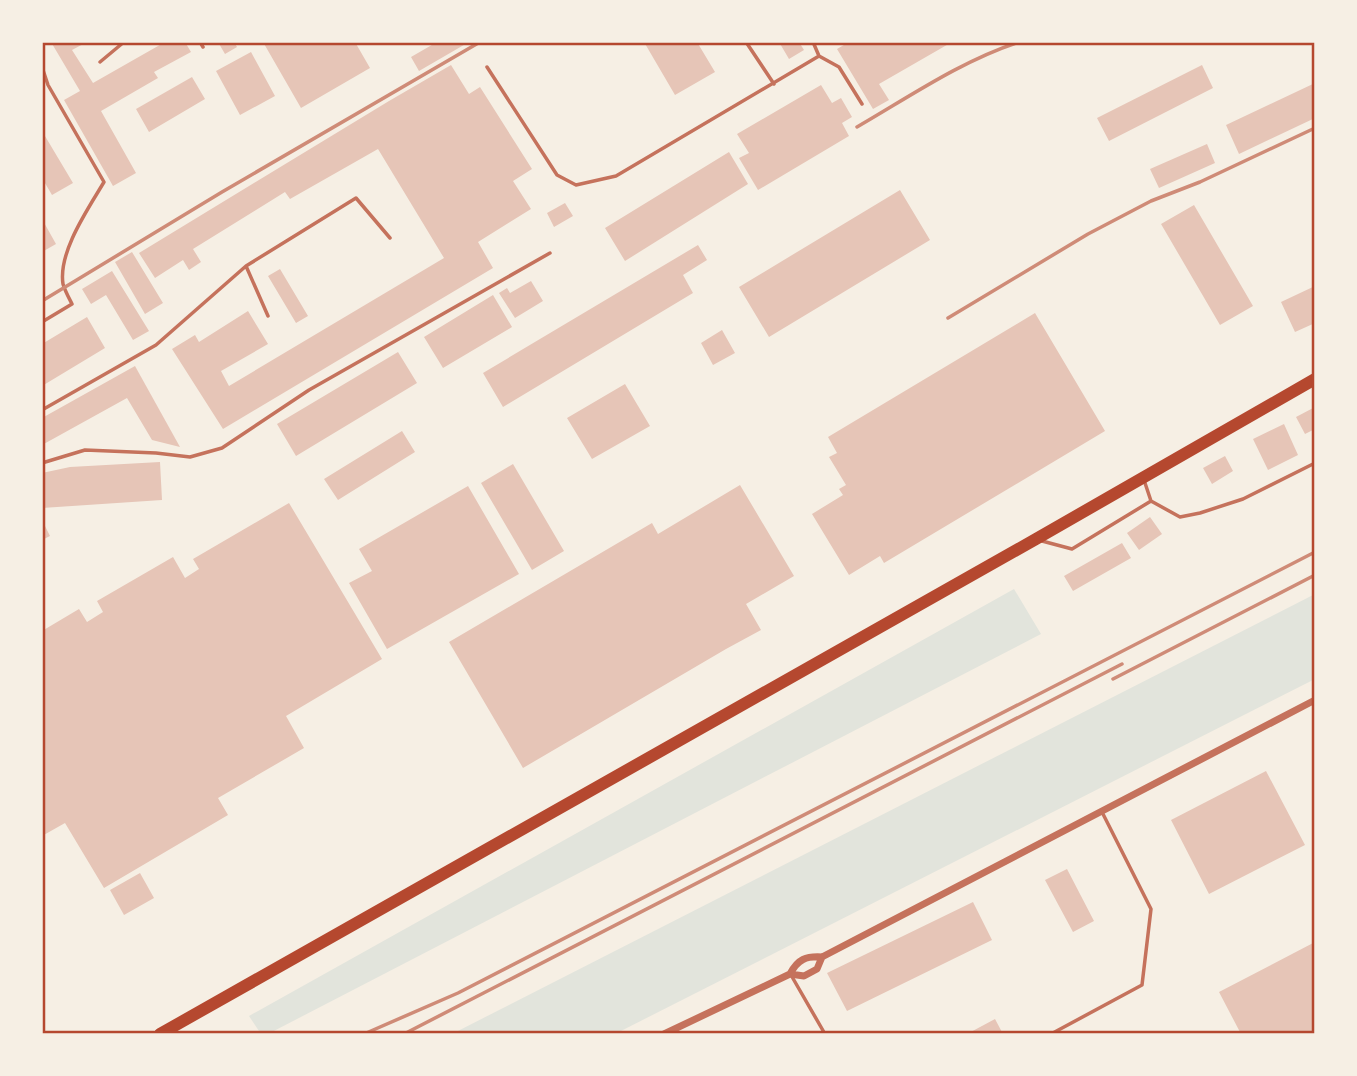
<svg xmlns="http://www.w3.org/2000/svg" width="1357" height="1076" font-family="Lato,sans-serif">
<rect width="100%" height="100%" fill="#f6efe4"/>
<path fill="#e2e4dc" d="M1014 589 1041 634 268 1034H261L249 1016Z
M1315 594V679L615 1034H452Z"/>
<path fill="#e6c5b7" d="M51 42H87L72 50 93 83 165 42H185L191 52 154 72 158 78 101 111 136 173 113 186 64 100 80 91Z
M218 42H234L237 47 225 54Z
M263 42H355L370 68 301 108Z
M437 42H469L419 71 411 57Z
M644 42H697L715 72 675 95Z
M779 42H799L804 50 789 59Z
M849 42H952L879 84 889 100 873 109 837 49Z
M251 52 275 96 240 115 216 71Z
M451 65 469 94 480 87 532 169 513 181 531 209 478 242 493 268 223 429 172 349 195 335 199 342 248 311 268 344 221 371 229 386 444 258 378 149 290 199 285 192 193 249 201 262 189 270 183 260 155 278 139 253 389 101Z
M1202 65 1213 88 1109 141 1097 118Z
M192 77 205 99 149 132 136 109Z
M1315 83V118L1239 154 1226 125Z
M821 85 832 103 841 98 852 117 842 123 849 136 758 190 739 158 749 153 737 134Z
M42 131 73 183 52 195 42 178Z
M1207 144 1215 163 1159 188 1150 169Z
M729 152 748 184 625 261 605 228Z
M900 190 930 240 769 337 739 287Z
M565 203 573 216 554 227 547 213Z
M1194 205 1253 306 1220 325 1161 224Z
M42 219 56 244 42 252Z
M698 245 707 260 683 275 693 293 503 407 483 373Z
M132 252 163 303 145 314 115 262Z
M280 269 308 316 296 323 268 276Z
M112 271 149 331 133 340 106 295 91 304 82 289Z
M531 281 543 301 515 318 499 293 507 288 510 293Z
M1315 286V323L1295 332 1281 302Z
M493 295 512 327 443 368 424 337Z
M1035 313 1105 431 884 563 880 556 849 575 812 514 843 495 839 489 846 485 829 457 837 453 828 437Z
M87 317 105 348 42 386V344Z
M722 330 735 353 713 365 701 343Z
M398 352 417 383 296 456 277 424Z
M135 366 180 447 152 440 127 398 42 445V418Z
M625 384 650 426 592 459 567 418Z
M1315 407V429L1305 434 1296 417Z
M1284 424 1298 455 1268 470 1253 439Z
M402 431 415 452 338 500 324 479Z
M1225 456 1233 471 1212 484 1203 468Z
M160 462 162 500 42 508V473L70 467Z
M513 464 564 551 532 570 481 483Z
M740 485 794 576 746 604 761 630 726 649 523 768 449 642 652 523 658 534Z
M468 486 519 574 387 649 349 583 372 571 359 549Z
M289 503 382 659 286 716 304 748 218 798 228 815 104 888 65 823 42 836V631L79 609 87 622 103 612 97 601 173 557 185 578 199 569 193 559Z
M1150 517 1162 534 1139 550 1127 533Z
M42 520 50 536 42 540Z
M1122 543 1131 558 1073 591 1064 576Z
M1266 771 1305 845 1209 894 1171 820Z
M1067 869 1094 921 1073 932 1045 880Z
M140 873 154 898 124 915 110 890Z
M973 902 992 940 847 1011 827 973Z
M1315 942V1034H1241L1219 992Z
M995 1019 1003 1034H967Z"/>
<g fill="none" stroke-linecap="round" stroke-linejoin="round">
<path stroke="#c5725c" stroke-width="3.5" d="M200 42 203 47
M746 42 774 84
M813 42 819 56 839 67 862 104
M100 62 124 42
M42 67 48 85 104 182C88 209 58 252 63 284 65 291 69 298 72 304L42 322
M487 67 557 175 576 185 616 176 819 56
M246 266 268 316
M42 410 156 345 246 266 356 198 390 238
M42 463 85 450 156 453 190 457 222 448 309 390 550 253
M1144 480 1151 501 1180 517 1200 513 1243 499 1315 463
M1042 541 1072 549 1151 501
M791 975 825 1034
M1051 1034 1142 985 1151 909 1102 812"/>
<path stroke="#c5725c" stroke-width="7" d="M790 974C798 959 806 956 822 957L1315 700
M664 1034 790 974 804 976 817 969 822 957"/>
<path stroke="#b5482f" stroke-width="12" d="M160 1034 1036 539 1315 379"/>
<path stroke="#cf8b77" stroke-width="3.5" d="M857 127C909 97 961 61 1019 42
M42 301 222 192 480 42
M948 318 1088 234 1151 201 1200 182 1315 128
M1113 679 1315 575
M364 1034 458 993 1315 552
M404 1034 1122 664"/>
</g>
<rect width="1357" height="1076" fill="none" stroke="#f6efe4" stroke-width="88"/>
<rect x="44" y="44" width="1269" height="988" fill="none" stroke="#b5482f" stroke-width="2.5"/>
</svg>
